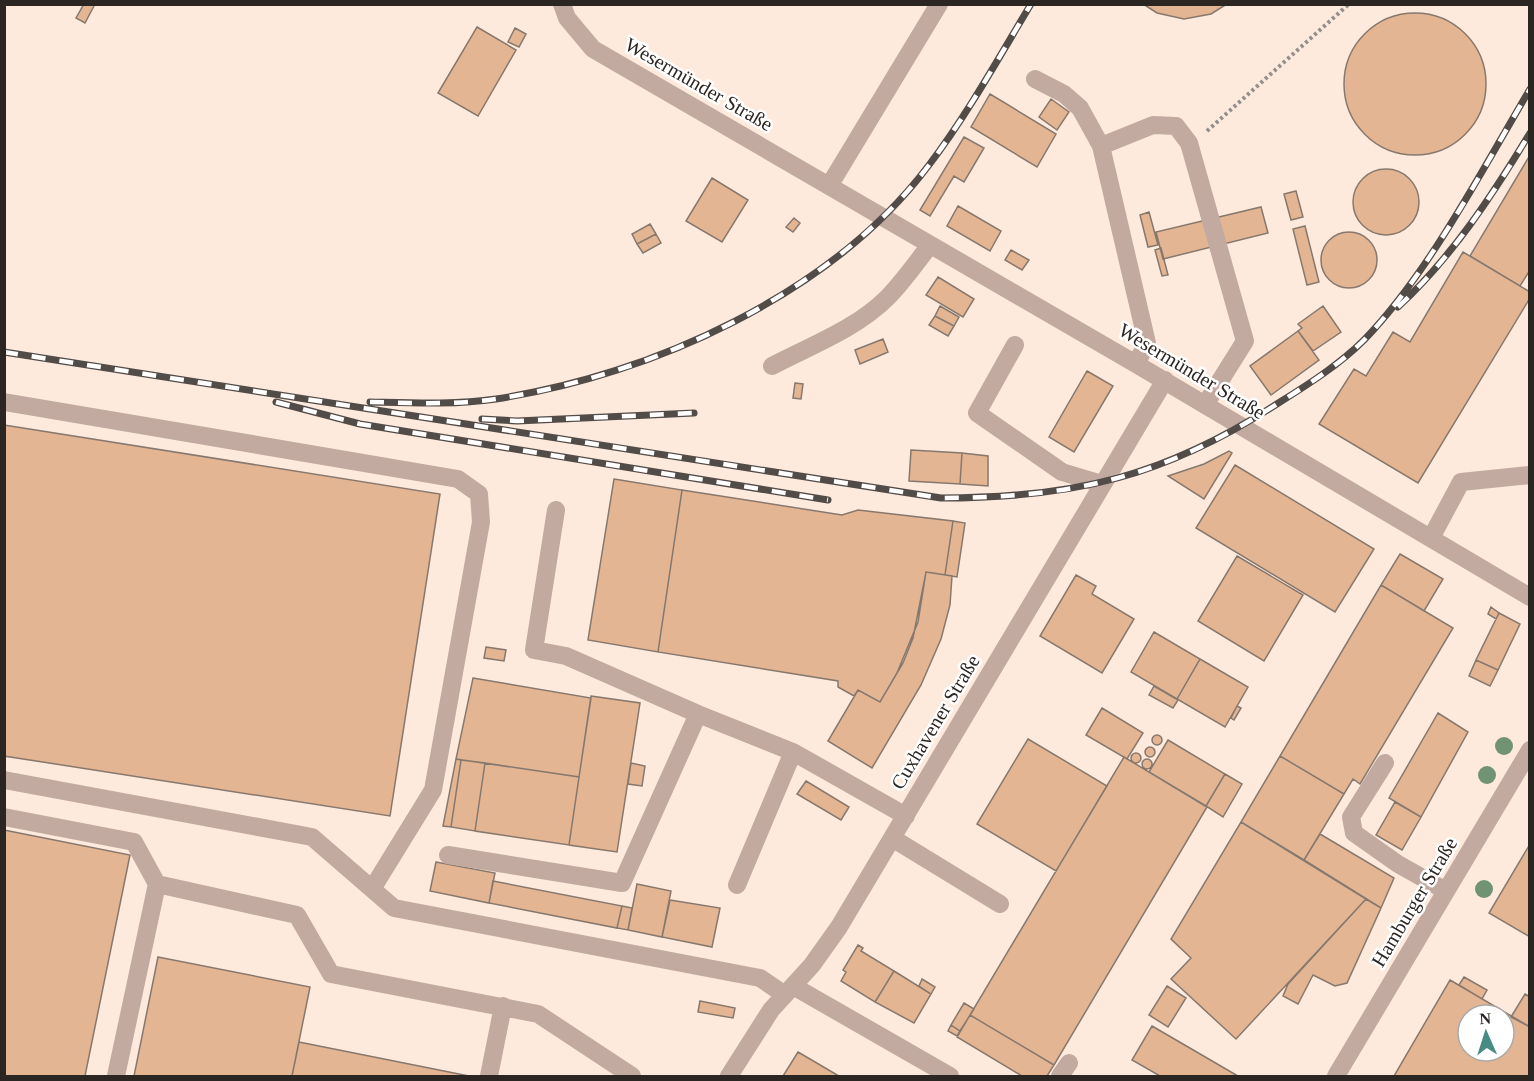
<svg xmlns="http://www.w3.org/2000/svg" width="1534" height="1081" font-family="'Times New Roman',serif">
<rect width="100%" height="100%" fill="#fcf9f7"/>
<path fill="#fdeadd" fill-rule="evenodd" d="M5 5H1529V1076H5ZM1468 1015H1504V1051H1468Z"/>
<path fill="#e4b593" stroke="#87786e" stroke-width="1.5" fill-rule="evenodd" d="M84 4H95L85 23 76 18Z
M1143 4H1227L1211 14 1184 19 1157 13Z
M1344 84a71 71 0 1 1 142 0a71 71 0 1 1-142 0Z
M477 27 516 50 478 116 438 93Z
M515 28 526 34 519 47 508 42Z
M990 94 1056 134 1037 167 971 127Z
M1051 99 1069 112 1057 130 1039 117Z
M964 137 984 148 964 182 954 176 930 216 920 210Z
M1530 155V270L1520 286 1470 256Z
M1353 202a33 33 0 1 1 66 0a33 33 0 1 1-66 0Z
M712 178 748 200 722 242 686 221Z
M1296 191 1303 217 1291 220 1284 194Z
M958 206 1001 231 990 251 947 226Z
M1261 207 1268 233 1163 259 1156 232Z
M1149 212 1158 245 1148 247 1140 215Z
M794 218 800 223 793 232 786 227Z
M650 224 656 234 637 244 632 234Z
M1305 226 1319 282 1307 285 1293 229Z
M1321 260a28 28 0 1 1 56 0a28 28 0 1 1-56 0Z
M656 234 661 243 643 253 637 244Z
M1161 248 1168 275 1162 276 1155 250Z
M1011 250 1029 260 1022 270 1005 260Z
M1463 252 1530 292V298L1418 483 1319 424 1354 369 1366 376 1393 332 1410 342Z
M938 277 974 299 963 317 926 295Z
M940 306 959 317 954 326 935 316Z
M1323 306 1341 332 1313 351 1298 331 1302 328 1298 324Z
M935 316 954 326 948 336 929 325Z
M1298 331 1319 360 1271 395 1250 366Z
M883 339 888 352 860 364 855 350Z
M1087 371 1113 386 1074 452 1049 437Z
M795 383 803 384 801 399 793 398Z
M4 425 440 494 390 816 4 756Z
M911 450 962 453 960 484 909 481Z
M1229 451 1232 453 1204 499 1168 476 1204 464Z
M962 453 988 456V486L960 484Z
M1235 465 1374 549 1335 612 1196 528Z
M614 479 682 490 658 652 588 640Z
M682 490 842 515 858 510 953 521 945 575 926 572 913 638 903 663 880 702 858 690 854 696 838 687V681L658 652Z
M953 521 965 523 957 577 945 575Z
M1400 554 1443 579 1424 611 1381 585Z
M1237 556 1303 595 1264 661 1198 621Z
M926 572 952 576 950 605 941 639 921 685 872 768 828 741 858 690 880 702 897 673 918 622Z
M1076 575 1096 586 1092 594 1134 619 1102 673 1040 636Z
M1381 585 1453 628 1360 784 1353 779 1344 794 1280 756Z
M1491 607 1499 613 1496 619 1488 614Z
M1499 613 1520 624 1498 670 1476 660Z
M1154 632 1200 659 1177 699 1131 672Z
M486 647 506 650 504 661 484 658Z
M1200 659 1248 687 1225 727 1177 699Z
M1476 660 1498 670 1490 686 1469 676Z
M473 678 591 698 579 777 456 759Z
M1154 686 1178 700 1173 708 1149 695Z
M591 696 640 703 617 852 569 845Z
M1237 706 1241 708 1234 720 1231 718Z
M1102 708 1143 733 1127 759 1086 735Z
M1438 713 1468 732 1421 817 1389 798Z
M1152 740a5 5 0 1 1 10 0a5 5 0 1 1-10 0Z
M1028 739 1107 786 1056 871 977 824Z
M1168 740 1225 774 1206 806 1149 772Z
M1145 752a5 5 0 1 1 10 0a5 5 0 1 1-10 0Z
M1131 758a5 5 0 1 1 10 0a5 5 0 1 1-10 0Z
M1280 756 1344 794 1304 860 1241 822Z
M1124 757 1207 807 1054 1065 970 1015Z
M456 759 461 760 451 827 443 826Z
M1142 764a5 5 0 1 1 10 0a5 5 0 1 1-10 0Z
M461 760 485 763 475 831 451 827Z
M485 763 579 777 569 845 475 831Z
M631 763 645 766 642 786 628 784Z
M1225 774 1242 784 1223 817 1206 806Z
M806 781 849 807 841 820 797 794Z
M1395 802 1421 817 1402 850 1376 835Z
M1241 822 1366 899 1236 1039 1171 979 1191 958 1171 939Z
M4 830 130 855 85 1076H4Z
M1320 834 1394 878 1381 908 1304 860Z
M1530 844V937L1489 913Z
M436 862 495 873 489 903 430 891Z
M493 881 622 906 617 928 489 903Z
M637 884 671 891 662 937 628 930Z
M1366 899 1381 908 1347 983 1335 986 1313 975 1298 1004 1283 996 1288 984Z
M670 900 720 908 712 947 662 937Z
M622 906 632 908 628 930 617 928Z
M858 945 863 948 861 951 894 971 875 1002 841 981 846 972 843 970Z
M158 957 310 987 292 1076H134Z
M894 971 931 994 914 1023 875 1002Z
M1464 977 1487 990 1482 999 1459 985Z
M922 979 935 987 931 994 919 986Z
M1450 980 1530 1027V1076H1394ZM1468 1015H1504V1051H1468Z
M1167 986 1186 998 1168 1027 1149 1015Z
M1525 994 1530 997V1027L1511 1017Z
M700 1001 735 1008 733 1018 698 1012Z
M964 1003 974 1009 960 1031 951 1025Z
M970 1015 1054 1065 1047 1076H1022L957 1037Z
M951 1025 960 1031 957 1036 948 1031Z
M1152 1026 1219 1065 1238 1076H1160L1132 1060Z
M299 1042 469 1076H292Z
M798 1052 839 1076H783Z"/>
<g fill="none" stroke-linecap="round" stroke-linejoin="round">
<path stroke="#948f8c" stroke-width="4" stroke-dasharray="3 3" stroke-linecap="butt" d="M1207 131 1349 4"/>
<path stroke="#c2aaa0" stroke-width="18" d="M562 4 567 18 593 49 1136 364 1530 597
M1035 79 1064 94 1080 108 1101 146 1147 343 1136 364
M1101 146 1153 125 1176 126 1189 143 1245 341 1205 405
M829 186 939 4
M1015 345 977 413 1062 472 1102 484
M772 366C810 346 856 329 887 298 903 282 916 263 930 245
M4 402 458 479 479 494 481 522 433 790 372 889
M556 510 534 650 566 656 698 714 793 752 906 816
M1431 538 1461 482 1530 475
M1385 763 1351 817 1354 833 1398 864 1446 891
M4 780 312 837 394 908 760 978 785 995
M4 817 134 842 157 884 297 915 331 974 538 1014 632 1076
M892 838 1000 904
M448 855 622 883 698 714
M737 885 793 752
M793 986 950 1076
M116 1076 157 884
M489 1076 503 1006
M729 1076 771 1010 812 965 839 927 1165 380
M1060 1076 1069 1063
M1336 1076 1530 750"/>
<defs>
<path id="rail" d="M1398 307C1452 257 1492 196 1530 133
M4 352 941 498C1076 498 1166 476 1280 402 1309 384 1340 364 1364 340 1429 273 1482 170 1530 89
M276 402 360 424 828 500
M370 402C412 403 455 405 496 399 652 375 832 294 929 165 967 115 998 59 1031 4
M482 419 517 421 694 413"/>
</defs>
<use href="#rail" stroke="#524c49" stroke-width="7"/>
<use href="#rail" stroke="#fff" stroke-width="4.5" stroke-dasharray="14" stroke-linecap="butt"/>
</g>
<g fill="#719375">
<circle cx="1504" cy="746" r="9"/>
<circle cx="1487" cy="775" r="9"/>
<circle cx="1484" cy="889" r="9"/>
</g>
<g text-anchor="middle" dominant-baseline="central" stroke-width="5" stroke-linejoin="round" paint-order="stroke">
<g font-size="20" fill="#2c2622" stroke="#fff">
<text transform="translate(699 84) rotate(30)">Wesermünder Straße</text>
<text transform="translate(1192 371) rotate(31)">Wesermünder Straße</text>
<text transform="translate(935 722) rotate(-59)">Cuxhavener Straße</text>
<text transform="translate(1414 902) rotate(-59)">Hamburger Straße</text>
</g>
</g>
<rect width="1534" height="1081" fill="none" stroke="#2c2622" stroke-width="12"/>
<g transform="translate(1486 1033) rotate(357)"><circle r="28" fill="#ffffff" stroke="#aba8a7" stroke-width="1.5"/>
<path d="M0-4.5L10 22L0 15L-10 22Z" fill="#478c83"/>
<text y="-9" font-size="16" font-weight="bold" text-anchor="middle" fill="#2c2622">N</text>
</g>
</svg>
